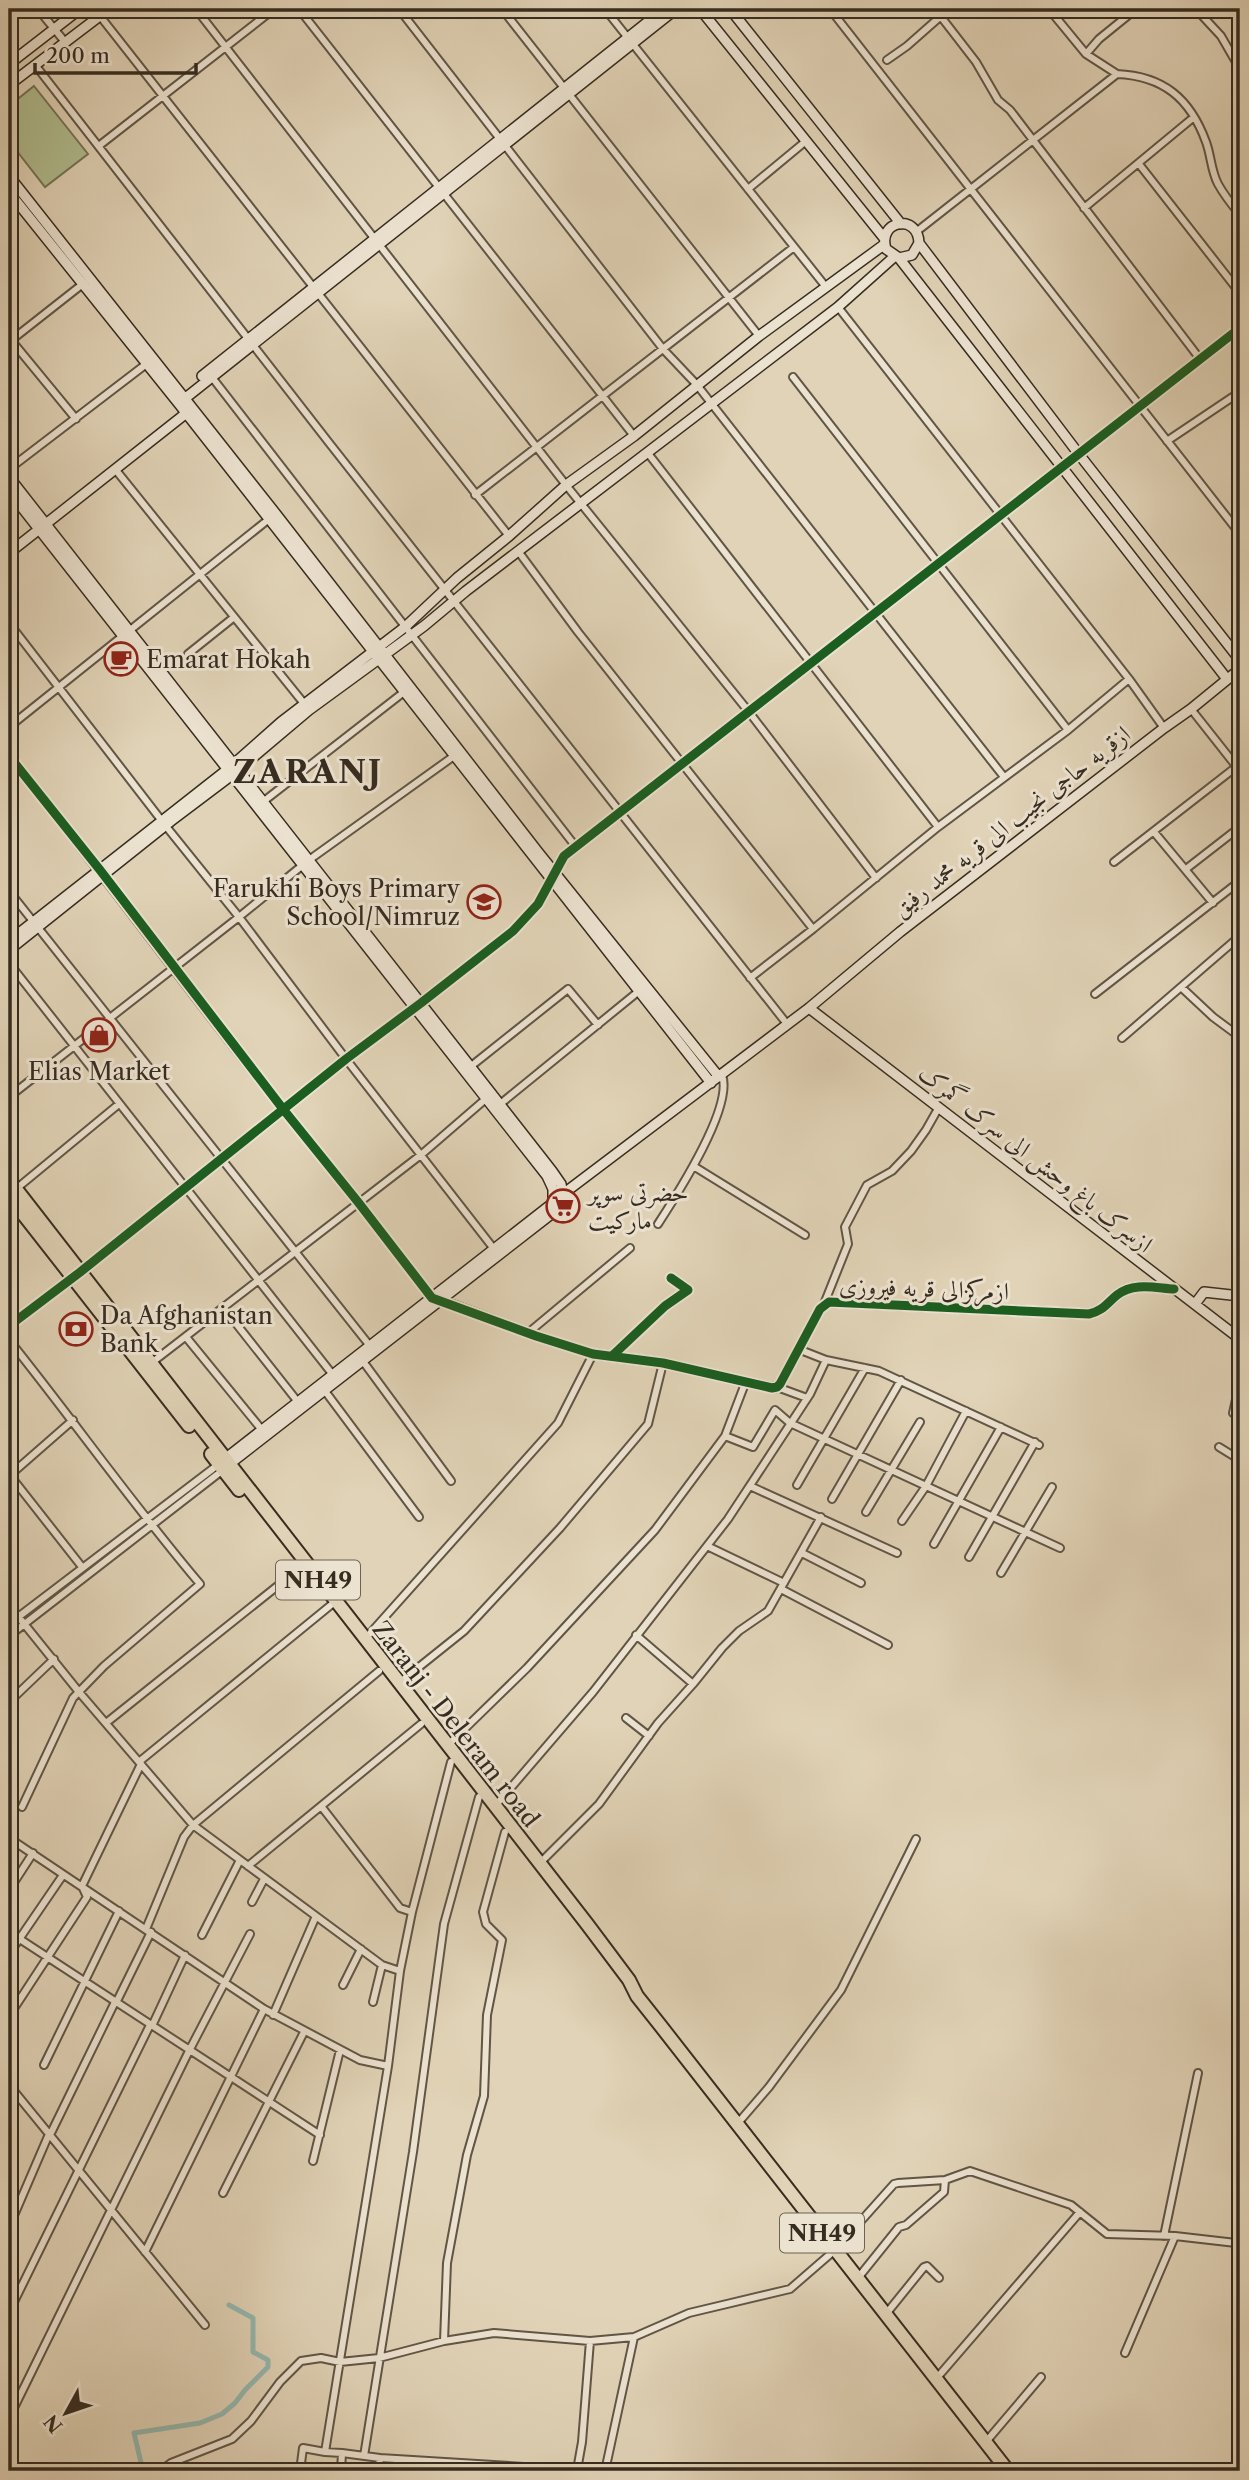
<svg xmlns="http://www.w3.org/2000/svg" width="1249" height="2480" font-family="'Libre Caslon Text',Amiri,serif">
<rect width="100%" height="100%" fill="#e1d3b7"/>
<filter id="stains"><feTurbulence type="fractalNoise" baseFrequency=".00286" numOctaves="4"/><feColorMatrix values="0 0 0 0 .2 0 0 0 0 .09 0 0 0 0 .02 0 0 0 .5 -.17"/></filter>
<radialGradient id="worn" r=".72"><stop offset=".6" stop-color="#630" stop-opacity="0"/><stop offset="1" stop-color="#630" stop-opacity=".3"/></radialGradient>
<path fill="#b1bd90" stroke="#747458" stroke-width="2" d="M34 86 88 154 45 187 9 141V106Z"/>
<g fill="none" stroke-linecap="round" stroke-linejoin="round">
<path stroke="#94b8af" stroke-width="5" d="M143 2471 134 2433 200 2423 222 2414 235 2403 245 2390 268 2367V2360L253 2352V2318L229 2305"/>
<defs>
<path id="street" d="M38 9 65 42
M196 9 566 485 749 712 876 878
M299 9 634 436
M399 9 663 349 697 385 1004 777
M502 9 759 336
M605 9 826 287
M830 9 1240 534
M935 9 976 62 998 100 1010 110 1200 359
M1049 9 1086 54 1117 74
M1196 9 1221 36 1240 69
M100 16 509 536
M1086 54 1099 39 1136 9
M887 60 907 46 941 16
M36 66 330 444 787 1024
M100 145 274 9
M1139 164 1240 293
M748 189 806 141
M1084 208 1194 117
M916 232 1117 74C1163 76 1190 98 1206 142 1211 155 1211 171 1218 184 1224 195 1232 205 1240 215
M838 307 1129 679 1164 728
M11 340 76 419
M9 342 84 283
M211 376 576 847
M793 377 1068 730
M1167 441 1240 392
M647 452 938 827
M9 469 145 365
M115 469 306 706
M475 495 794 247
M518 551 578 632 813 929
M9 623 165 825 239 917 346 1059 494 1249
M188 654 233 618
M1191 709 1240 771
M9 727 269 519
M9 756C102 873 190 993 283 1110 333 1172 383 1234 432 1298
M264 801 404 692
M1154 832 1213 903
M1114 862 1240 764
M1186 869 1240 827
M9 891 370 1346
M9 963 333 1375
M750 978 813 929 938 827 1068 730 1129 679
M1181 987 1213 1017 1240 1037
M1095 994 1240 881
M1122 1038 1240 936
M470 1067 568 989 598 1025
M9 1097 239 917 309 860 454 756
M499 1105 639 991
M695 1167 805 1235
M16 1189 119 1104
M658 1224C676 1196 734 1107 722 1075
M81 1271 346 1059 421 1003 513 931 538 904 564 856 1240 328
M824 1304 848 1244 845 1227 867 1185 892 1171 911 1151 926 1130 939 1107
M223 1307 298 1402
M9 1326 73 1278
M528 1333 630 1248
M186 1337 262 1430
M9 1340C74 1421 133 1505 200 1584L104 1666 73 1698 22 1807
M798 1349 826 1360 879 1371 1039 1445
M612 1356 665 1306 688 1290 671 1278
M362 1360 451 1481
M150 1364 422 1154 488 1097
M777 1387 807 1398
M325 1391 419 1517
M1233 1413 1240 1381
M725 1436 753 1447 775 1410 790 1423 1060 1548
M1219 1447 1240 1460
M9 1474 82 1567
M9 1476 73 1420
M797 1485 865 1368
M750 1486 897 1553
M832 1499 901 1380
M866 1512 920 1422
M902 1521 926 1486 966 1411
M934 1544 1001 1427
M707 1546 784 1583
M802 1553 861 1583
M969 1557 1035 1442
M1001 1573 1052 1487
M781 1589 888 1645
M9 1605 79 1692 193 1825 382 1965 400 1971
M9 1624 219 1464
M636 1635 693 1684
M9 1636 223 1470
M366 1638 558 1423 593 1354
M399 1683 464 1631 560 1528 648 1424 663 1363
M9 1702 54 1659
M626 1718 649 1736
M106 1723 300 1568
M448 1745 527 1668 655 1530 725 1436 746 1381
M140 1761 331 1605
M496 1805 593 1692 728 1519 810 1394 826 1360
M321 1806 400 1908 412 1912
M9 1838 264 2009 360 2060 388 2066
M540 1863 599 1804 658 1723 693 1684 722 1648 739 1631 768 1611 821 1517
M248 1866 421 1724
M9 1890 33 1853
M252 1902 264 1879
M146 1929 184 1837 193 1825 379 1671
M9 1932 320 2135
M202 1935 240 1860
M9 1954 63 1875
M343 1985 361 1949
M373 2002 382 1965
M116 2003 151 1932
M273 2015 316 1916
M9 2016 87 1897 82 1886 141 1764
M152 2026 185 1955
M44 2065 119 1911
M9 2085 205 2325
M738 2123 769 2087 841 1990 916 1839
M50 2135 115 2002
M313 2161 340 2050
M223 2193 304 2032
M9 2227 49 2134
M1164 2236 1198 2073
M145 2252 264 2009
M858 2278 899 2227 906 2225 944 2192 945 2180
M9 2312 150 2025
M886 2314 924 2267 927 2266 939 2278
M444 2341 447 2263 467 2155 484 2096 487 2015 502 1940 486 1924 483 1912 505 1832
M1125 2353 1175 2236
M936 2379 1080 2212
M9 2418 189 2051 250 1934
M985 2443 1041 2377
M342 2453 380 2458 588 2471
M364 2456 413 2152 444 1924 479 1797
M577 2470 582 2442 590 2341
M160 2471 171 2463 232 2439 251 2421 280 2382 301 2361 321 2358 340 2362 379 2358 444 2341 494 2333 590 2341 634 2337 689 2313 790 2289 835 2250 894 2184 898 2183 945 2180 970 2171 1071 2205 1107 2234 1175 2236 1236 2243 1240 2240
M300 2471 303 2448 325 2452
M341 2471 342 2453 325 2452 388 2066 400 1971 412 1912 451 1762
M378 2471 380 2458
M605 2471 634 2337"/>
<path id="secondary" d="M700 9 884 238
M730 9 901 224
M9 64 80 9
M9 85 109 9
M9 176 276 514 538 852 719 1077
M9 192 179 404 711 1083
M919 243 1078 453 1240 660
M899 258 912 255 919 243C918 213 877 220 886 249L899 258 1227 679
M202 376 664 9
M183 400 676 9
M9 477 552 1171 561 1184 563 1195 554 1212 227 1466
M9 491 547 1176 553 1189V1203L221 1462
M9 553 189 411
M9 941 228 769 281 722 405 627 457 578 509 536 566 485 634 436 759 336 885 244
M9 950 171 821 232 775 309 710 424 626 466 591 838 307 894 257
M809 1008 1240 1339
M559 1197 809 1008 900 932 1164 728 1191 709 1240 669
M437 1299 536 1336 593 1354 663 1363 772 1388 777 1387 780 1384 820 1309 829 1302 1089 1314C1103 1311 1107 1303 1117 1295 1134 1282 1155 1288 1174 1289
M1195 1304 1204 1292 1240 1296"/>
<path id="highway" d="M9 1180 587 1924 629 1980 637 1996 660 2025 1008 2471
M9 1196 189 1426
M211 1454 239 1490"/>
</defs>
<use href="#street" stroke="#615646" stroke-width="10"/>
<use href="#secondary" stroke="#362c20" stroke-width="12"/>
<use href="#highway" stroke="#362c20" stroke-width="16"/>
<use href="#street" stroke="#ece2d0" stroke-width="6"/>
<use href="#secondary" stroke="#ece2d0" stroke-width="9"/>
<use href="#highway" stroke="#e1d3b7" stroke-width="12"/>
<defs>
<path id="cycleway" d="M9 756 100 870 283 1109 358 1202 432 1298 536 1336 593 1354 663 1363 772 1388 777 1387 780 1384 820 1309 829 1302 1089 1314C1103 1311 1107 1303 1117 1295 1134 1282 1155 1288 1174 1289
M9 1326 79 1273 346 1059 421 1003 513 931 538 904 564 856 1240 328
M612 1356 665 1306 688 1290 671 1278"/>
</defs>
<use href="#cycleway" stroke="#ece2d0" stroke-width="13"/>
<use href="#cycleway" stroke="#1b5e20" stroke-width="9"/>
</g>
<defs>
<symbol id="cafe-ring" viewBox="-11 -11 22 22"><circle r="9.5" fill="#ece2d0" stroke="#8f2418" stroke-width="1.5"/><path d="M-5.5-4.5H6V0H3Q3 3.5 0 3.5H-2.5Q-5.5 3.5-5.5 0ZM3-3.2v2h1.7v-2ZM-6 4.5H4V6H-6Z" fill="#8f2418"/></symbol>
<symbol id="school-ring" viewBox="-11 -11 22 22"><circle r="9.5" fill="#ece2d0" stroke="#8f2418" stroke-width="1.5"/><path d="M0-5L7-2L0 1L-7-2ZM-4 1L0 2.5L4 1V4Q0 6-4 4Z" fill="#8f2418"/></symbol>
<symbol id="shop-ring" viewBox="-11 -11 22 22"><circle r="9.5" fill="#ece2d0" stroke="#8f2418" stroke-width="1.5"/><path d="M-5-2.5h2.3a2.7 3.5 0 0 1 5.4 0H5L5.5 6h-11ZM-1.5-2.5h3a1.5 2.3 0 0 0-3 0Z" fill="#8f2418"/></symbol>
<symbol id="supermarket-ring" viewBox="-11 -11 22 22"><circle r="9.5" fill="#ece2d0" stroke="#8f2418" stroke-width="1.5"/><path d="M-6-5.5h2.5l.6 2H6L4.5 2H-2.5L-4.4-4H-6ZM-1.5 3.2a1.3 1.3 0 1 0 .1 0ZM3 3.2a1.3 1.3 0 1 0 .1 0Z" fill="#8f2418"/></symbol>
<symbol id="bank-ring" viewBox="-11 -11 22 22"><circle r="9.5" fill="#ece2d0" stroke="#8f2418" stroke-width="1.5"/><path d="M-6-4H6V4H-6ZM0-2.3a2.3 2.3 0 1 0 0 4.6a2.3 2.3 0 1 0 0-4.6Z" fill="#8f2418"/></symbol>
</defs>
<g fill-rule="evenodd">
<use href="#cafe-ring" x="102" y="640" width="38" height="38"/>
<use href="#school-ring" x="465" y="883" width="38" height="38"/>
<use href="#shop-ring" x="80" y="1016" width="38" height="38"/>
<use href="#supermarket-ring" x="544" y="1187" width="38" height="38"/>
<use href="#bank-ring" x="57" y="1310" width="38" height="38"/>
</g>
<g text-anchor="middle" dominant-baseline="central" stroke-width="6" stroke-linejoin="round" paint-order="stroke">
<g fill="#ece2d0" stroke="#6d6355" stroke-width="2">
<rect x="276" y="1560.5" width="84" height="39" rx="5"/>
<rect x="780" y="2213.5" width="84" height="39" rx="5"/>
</g>
<g font-size="23" font-weight="bold" fill="#362c20">
<text x="318" y="1580">NH49</text>
<text x="822" y="2233">NH49</text>
</g>
<g font-size="24" fill="#362c20" stroke="#ece2d0" text-anchor="start">
<text x="146" y="659">Emarat Hokah</text>
<text x="460" y="888" text-anchor="end">Farukhi Boys Primary<tspan x="460" dy="28">School/Nimruz</tspan></text>
<text x="99" y="1071" text-anchor="middle">Elias Market</text>
<text x="588" y="1192">حضرتی سوپر<tspan x="588" dy="28">مارکیت</tspan></text>
<text x="100" y="1315">Da Afghanistan<tspan x="100" dy="28">Bank</tspan></text>
</g>
<g font-size="24" fill="#362c20" stroke="#ece2d0">
<text transform="translate(1011 821) rotate(-38)">ازقریه حاجی نجیب الی قریه محمد رفیق</text>
<text transform="translate(1036 1158) rotate(38)">ازسرک باغ وحش الی سرک گمرک</text>
<text transform="translate(924 1288) rotate(2)">ازمرکزالی قریه فیروزی</text>
<text transform="translate(456 1724) rotate(52)">Zaranj - Deleram road</text>
</g>
<g font-size="32" font-weight="bold" letter-spacing="2" fill="#362c20" stroke="#ece2d0">
<text x="308" y="771">ZARANJ</text>
</g>
</g>
<rect width="1249" height="2480" fill="none" stroke="#e1d3b7" stroke-width="35"/>
<rect x="10" y="10" width="1228" height="2459" fill="none" stroke="#362c20" stroke-width="3.5"/>
<rect x="18" y="18" width="1214" height="2445" fill="none" stroke="#362c20" stroke-width="2"/>
<g transform="translate(66 2413) rotate(230)" stroke="#ece2d0" stroke-width="5" paint-order="stroke">
<path d="M0-5L12 26L0 18L-12 26Z" fill="#362c20"/>
<text y="-10" font-size="19" font-weight="bold" text-anchor="middle" fill="#362c20">N</text>
</g>
<path d="M35 63v10h161v-10" fill="none" stroke="#362c20" stroke-width="3.5"/>
<text x="46" y="63" font-size="21" fill="#362c20" stroke="#ece2d0" stroke-width="5" paint-order="stroke">200 m</text>
<rect width="100%" height="100%" filter="url(#stains)"/>
<rect width="100%" height="100%" fill="url(#worn)"/>
</svg>
